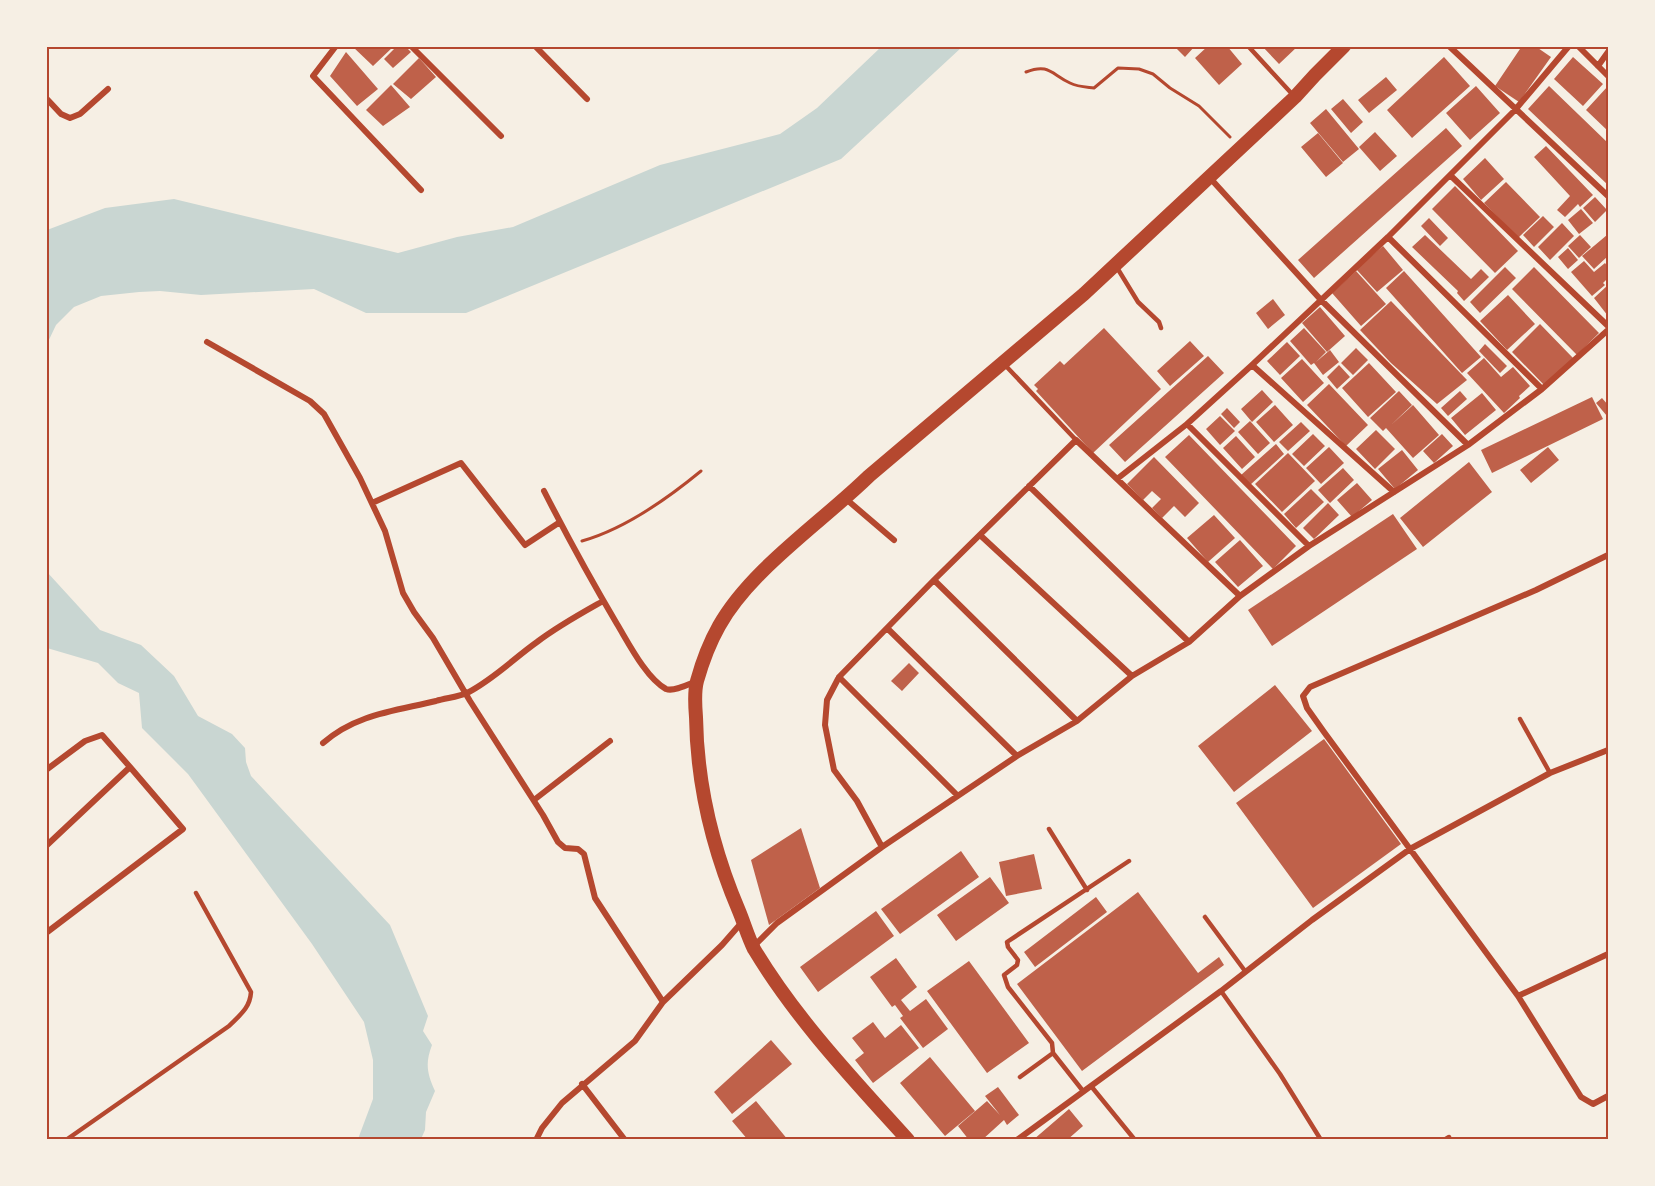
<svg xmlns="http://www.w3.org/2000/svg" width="1655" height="1186" font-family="'Asap Condensed',sans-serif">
<rect width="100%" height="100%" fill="#f6efe4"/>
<path fill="#c9d6d2" d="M881 47H962L841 159 466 313H366L314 289 201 295 160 291 139 292 101 296 74 307 56 325 47 344V230L105 208 174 199 398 253 457 237 513 227 660 165 780 134 817 108Z
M47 572 100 630 141 645 174 676 198 716 232 734 245 748 246 762 251 776 390 925 428 1016 423 1031 432 1045C425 1063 427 1074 435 1091L426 1112 425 1130 421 1139H358L373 1099V1060L364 1022 312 944 188 774 142 728 139 693 118 683 98 663 47 648Z"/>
<path fill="#bf614a" d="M352 46H394L373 66Z
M397 46H405L411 52 393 68 384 59Z
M1174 46H1195L1185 57Z
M1208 46H1227L1242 64 1219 85 1195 58Z
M1262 46H1298L1279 64Z
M1522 46H1535L1551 57 1519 102 1495 86Z
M346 52 378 89 357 106 330 76Z
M1444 57 1470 86 1412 138 1387 110Z
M1573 57 1603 84 1583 106 1554 79Z
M419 58 436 77 411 99 393 84Z
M1386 77 1397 90 1369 113 1358 100Z
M391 85 410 107 383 126 366 110Z
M1476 86 1500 113 1470 140 1446 113Z
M1549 86 1608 143V185L1528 109Z
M1608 86V131L1586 110Z
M1343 99 1363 122 1351 133 1331 109Z
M1326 109 1359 149 1343 162 1310 123Z
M1446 128 1462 146 1314 278 1298 260Z
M1375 132 1397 156 1380 171 1359 147Z
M1318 133 1343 163 1326 177 1301 147Z
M1546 146 1593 195 1580 207 1578 204 1565 217 1557 210 1570 196 1534 157Z
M1485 158 1504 179 1481 200 1463 179Z
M1506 182 1540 217 1518 238 1484 203Z
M1455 186 1518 251 1495 273 1432 209Z
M1595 197 1607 210 1595 222 1583 208Z
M1581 209 1593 223 1579 234 1568 220Z
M1543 216 1554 227 1534 247 1523 235Z
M1429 218 1448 238 1440 246 1421 226Z
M1562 223 1574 236 1550 260 1538 247Z
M1425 235 1471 279 1481 269 1489 277 1464 301 1457 293 1458 291 1412 247Z
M1580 235 1591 247 1579 258 1568 246Z
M1607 235 1608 256 1594 269 1582 256Z
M1383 246 1403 270 1377 292 1356 269Z
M1568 248 1578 260 1568 269 1558 257Z
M1584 261 1594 272 1605 263 1608 267V278L1603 283 1605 285 1592 296 1571 272Z
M1505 267 1516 278 1480 313 1470 302Z
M1534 267 1599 333 1577 355 1512 289Z
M1356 271 1386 304 1361 326 1332 293Z
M1404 271 1481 357 1462 373 1386 288Z
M1608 285V316L1594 298Z
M1508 295 1535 324 1507 350 1480 321Z
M1273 299 1285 315 1268 329 1256 313Z
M1391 301 1467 380 1437 404 1391 363 1360 330Z
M1320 307 1345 336 1327 352 1302 323Z
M1540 324 1573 358 1545 386 1512 352Z
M1104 328 1161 389 1093 453 1036 391 1038 389 1034 385 1060 361 1064 365Z
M1304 328 1326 352 1316 362 1330 350 1339 362 1323 375 1314 363 1311 365 1290 341Z
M1190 341 1204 356 1170 386 1157 371Z
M1287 342 1300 356 1280 375 1267 361Z
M1485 344 1507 366 1500 373 1479 351Z
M1356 348 1368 360 1353 375 1341 363Z
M1208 356 1224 373 1125 462 1109 445Z
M1484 358 1501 377 1513 367 1530 386 1519 396 1520 398 1504 413 1467 373Z
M1302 359 1324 383 1303 402 1281 378Z
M1369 363 1396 392 1368 417 1342 388Z
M1339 365 1350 377 1337 389 1327 377Z
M1329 384 1368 425 1346 446 1307 405Z
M1262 390 1273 402 1252 422 1241 409Z
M1399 391 1412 405 1391 425 1413 405 1439 435 1413 458 1386 428 1383 431 1370 418Z
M1460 391 1467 399 1448 416 1441 408Z
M1482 393 1496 410 1465 435 1451 418Z
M1592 397 1603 419 1492 473 1481 450Z
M1602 398 1608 405 1607 416 1596 403Z
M1275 405 1293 425 1274 442 1256 422Z
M1227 408 1240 422 1234 428 1221 414Z
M1220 416 1235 431 1220 445 1206 429Z
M1250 421 1270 443 1258 454 1238 432Z
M1301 422 1310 431 1288 451 1279 442Z
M1376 430 1395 449 1375 469 1356 449Z
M1313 434 1325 446 1304 466 1292 454Z
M1442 434 1453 446 1434 463 1423 451Z
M1189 435 1296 546 1273 569 1165 457Z
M1236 436 1255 457 1242 469 1223 448Z
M1276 444 1284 454 1250 485 1241 475Z
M1329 447 1344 463 1321 484 1306 468Z
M1548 447 1559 460 1531 483 1520 470Z
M1402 450 1418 470 1395 489 1378 469Z
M1288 453 1315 481 1282 512 1255 484Z
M1154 457 1199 503 1185 517 1174 506 1162 518 1152 508 1161 499 1152 491 1143 500 1127 484Z
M1469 462 1492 492 1423 547 1400 518Z
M1343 468 1354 480 1330 503 1318 490Z
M1357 483 1372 500 1352 517 1337 500Z
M1311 489 1324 502 1296 528 1284 514Z
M1328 503 1339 515 1314 539 1303 528Z
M1393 514 1417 549 1272 646 1248 610Z
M1214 515 1235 538 1208 562 1187 538Z
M1240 540 1263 566 1238 587 1215 562Z
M909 663 919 673 902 691 891 681Z
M1275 685 1312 731 1234 792 1198 746Z
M1324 739 1401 844 1313 908 1236 803Z
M801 828 820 888 769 925 751 860Z
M961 851 979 877 900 934 881 909Z
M1034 854 1042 889 1006 896 999 862Z
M990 877 1009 903 956 941 937 915Z
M1138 892 1198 973 1219 957 1224 965 1082 1071 1017 984Z
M1096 897 1107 912 1035 967 1024 952Z
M876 911 894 936 818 992 800 967Z
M896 958 917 987 901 1000 910 1011 926 999 948 1029 923 1048 900 1018 903 1016 895 1005 892 1007 870 977Z
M969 961 1029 1043 987 1073 927 991Z
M873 1022 885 1038 901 1025 919 1048 873 1083 855 1060 864 1053 852 1038Z
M771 1040 792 1064 732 1114 714 1092Z
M930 1057 975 1111 945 1136 900 1083Z
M998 1087 1019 1115 1007 1125 1004 1120 982 1140H969L958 1126 987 1101 1000 1115 985 1096Z
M756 1101 788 1140H748L732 1121Z
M1069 1109 1083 1126 1067 1140H1033Z"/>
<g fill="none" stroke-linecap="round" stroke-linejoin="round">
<path stroke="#b5482f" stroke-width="3" d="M1026 72C1049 63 1051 74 1070 83 1078 87 1086 87 1094 88L1118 68 1139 69 1153 74 1170 88 1199 106 1230 137
M582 541C625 529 667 499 701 471"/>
<path stroke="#b5482f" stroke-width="4.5" d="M1248 46 1293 95
M1116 266 1138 302 1159 322 1161 328
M1005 365 1076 440
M1520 719 1550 773
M1049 829 1087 890
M1205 917 1245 971
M1221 991 1280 1074 1321 1140
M1020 1077 1053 1053
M1091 1086 1135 1140
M1083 1091 1053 1053 1052 1043 1008 987 1004 975 1017 965 1018 960 1008 947 1007 942 1129 861
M66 1140 229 1026C240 1015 250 1008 251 992L196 893
M1444 1140 1449 1137"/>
<path stroke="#b5482f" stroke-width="6" d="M336 46 313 76 421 190
M411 46 501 136
M535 46 587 99
M1449 46 1608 196
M1578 46 1608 76
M1598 66 1608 52
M46 98 61 114 70 118 80 114 108 89
M1450 175 1608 326
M1210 178 1321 300 1468 445
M1388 237 1542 389
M207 342 310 401 324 414 360 478 385 531 403 593 414 612 433 638 470 701 543 815 558 842 565 848 578 849 584 854 595 898 663 1002
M1252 365 1394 492
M1187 424 1309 546
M1117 479 1187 424 1252 365 1388 237 1515 110 1569 46
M1029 486 1189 642
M544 491C567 536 591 580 617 624 628 642 646 678 666 689 674 692 689 684 697 681
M846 499 894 540
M372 503 461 463 525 545 560 522
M980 535 1132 676
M1608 555 1536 590 1310 687 1303 696 1307 708 1324 732 1518 996 1581 1097 1593 1104 1608 1096
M934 580 1077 721
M887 628 1017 756
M839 677 957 795
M323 743C356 714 395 711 436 701 446 698 458 697 467 693 494 679 513 659 537 642 558 626 580 614 603 601
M46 770 85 741 102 735 130 767
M534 800 610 741
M46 846 130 767 183 829 46 933
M882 847 857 801 834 770 825 725 827 700 839 677 934 580 1076 440 1240 596
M754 946 777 923 882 847 1017 756 1077 721 1132 676 1189 642 1240 596 1309 546 1468 445 1542 389 1608 330
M1518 996 1608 954
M582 1084 625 1140
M536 1140 542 1128 562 1103 635 1041 663 1002 722 945 743 921
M1017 1140 1221 991 1312 920 1410 849 1550 773 1608 750"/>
<path stroke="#b5482f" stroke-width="14" d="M908 1140C853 1079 796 1019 754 949 748 937 744 923 739 911 713 850 697 784 696 717 695 705 694 692 697 681 702 663 710 642 719 626 751 569 822 522 869 476L1084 294 1295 97 1315 75 1344 46"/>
</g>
<rect width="1655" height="1186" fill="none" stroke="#f6efe4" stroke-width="96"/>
<rect x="48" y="48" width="1559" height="1090" fill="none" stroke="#b5482f" stroke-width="2"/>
</svg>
